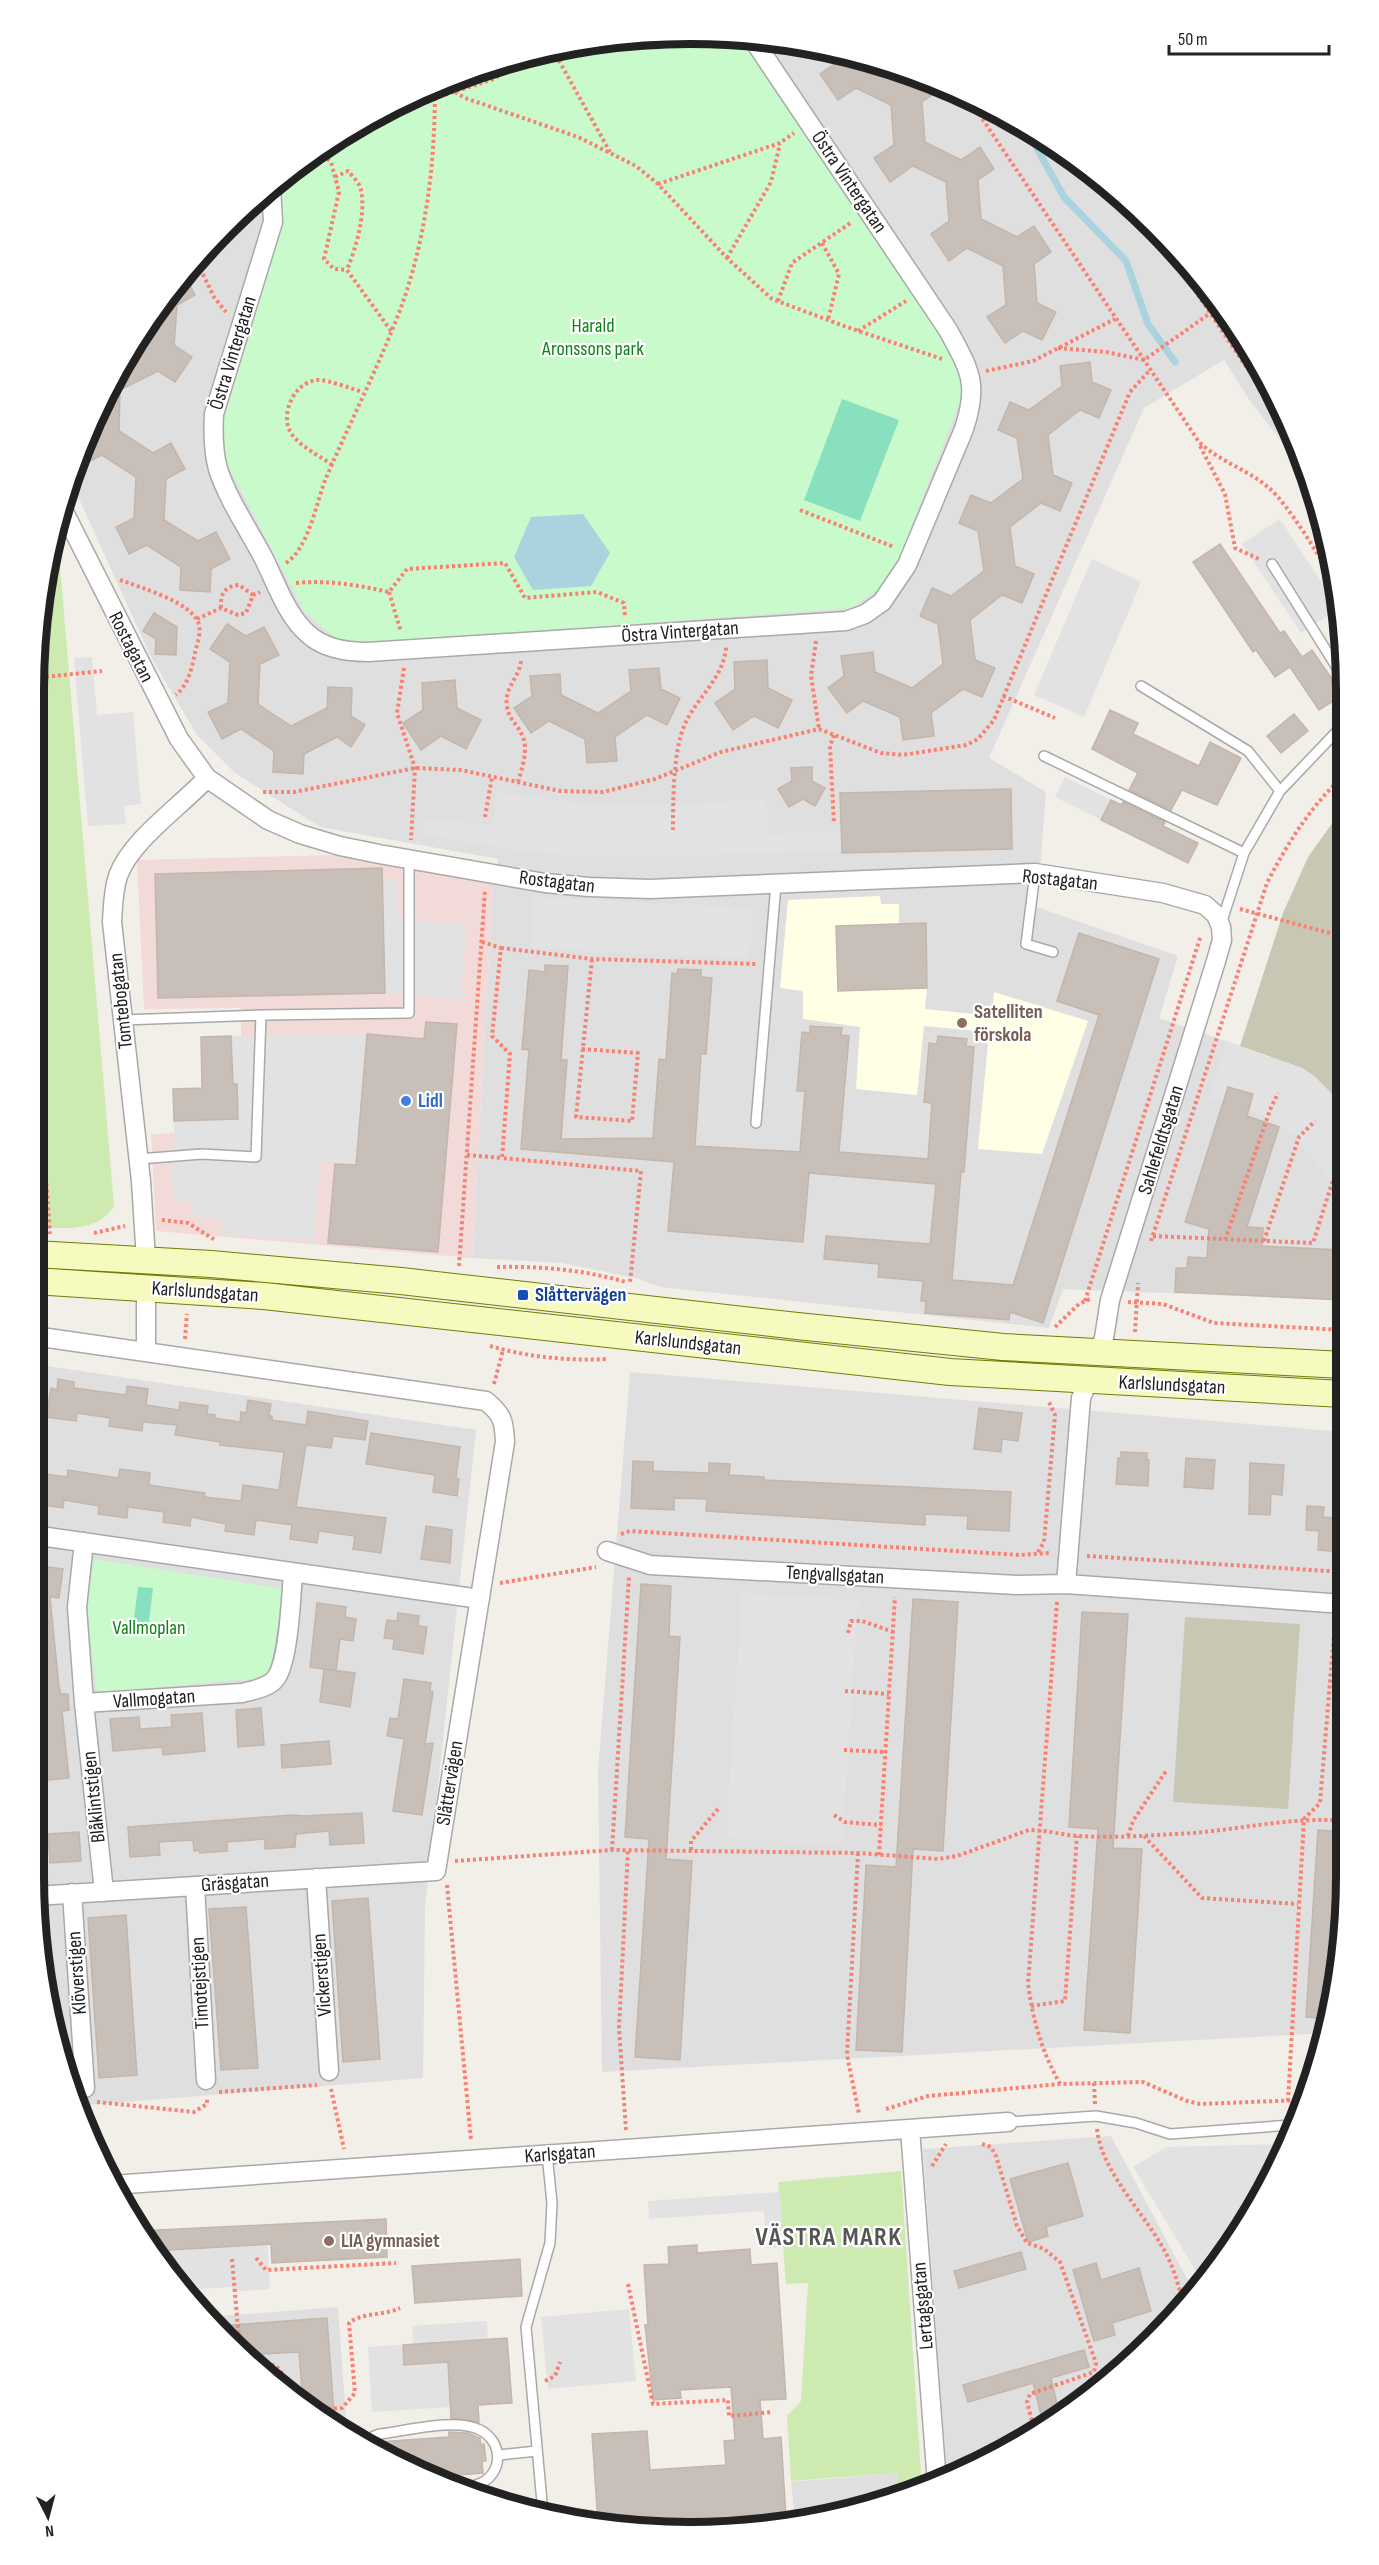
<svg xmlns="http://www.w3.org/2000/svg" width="1379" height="2565" font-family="'Sofia Sans Condensed',sans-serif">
<rect width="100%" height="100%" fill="#f2efe9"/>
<path fill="#e0dfdf" d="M740 37 775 39 900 68 1017 121 1123 196 1235 324 1311 478 1312 481 1248 398 1224 360 1144 408 989 758 1046 792 1037 907 1178 956 1159 1018 1240 1046 1342 1104 1343 1300 1063 1289 1049 1328 660 1287 635 1278 562 1263 472 1258 493 882 498 859 320 827 235 773 197 735 151 657 71 481 121 362 196 257 277 180 282 223 220 434 226 461 304 611 947 344Z
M34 1364 476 1430 425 1908 423 2078 77 2106 68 2087 46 2003 33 1876Z
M630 1372 1343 1432 1345 1918 1326 2033 602 2072 598 1771Z
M1111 2136 1194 2292 1123 2369 1054 2422 947 2479 923 2149Z
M338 2307 347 2433 325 2422 256 2369 208 2317Z
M897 2473 899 2496 859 2510 795 2520 791 2482Z"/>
<path fill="#f2dad9" d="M338 855 493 882 472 1258 156 1231 151 1134 241 1131V1008L144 1009 137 860Z"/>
<path fill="#ffffe5" d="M880 896 881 904H899V924L926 923 927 988 925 1009 992 1016 994 992 1088 1021 1042 1154 978 1149 989 1032 924 1026 917 1095 856 1089 860 1027 803 1019V991L780 988 788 900Z"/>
<path fill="#c7c7b4" d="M1341 811 1342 1104 1314 1076 1302 1068 1240 1046 1283 913 1308 857Z
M1185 1617 1300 1624 1288 1809 1173 1802Z"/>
<path fill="#cdebb0" d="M54 531 58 542 114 1206C97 1234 62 1228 34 1227V647Z
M901 2171 922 2488 899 2496 897 2473 791 2481 787 2416 801 2401 808 2283 786 2284 778 2182Z"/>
<path fill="#c8facc" d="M646 34 740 37 947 344 962 369V396L898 562 880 588 851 608 372 643 336 639 304 611 226 461 220 434 282 223 277 180 290 169 399 101 519 55Z
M1342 1193V1226L1337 1225 1336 1211Z
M94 1559 284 1589 269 1677 97 1693 87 1613Z"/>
<path fill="#88e0be" d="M842 399 899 420 860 521 804 500Z
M138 1587 153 1588 147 1636 132 1635Z"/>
<path fill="#e2e2e2" d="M1280 519 1339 608 1301 633 1242 544Z
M1092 559 1141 582 1084 717 1034 695Z
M92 657 97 715 133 712 141 804 124 806 126 824 88 826 74 658Z
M1065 777 1198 843 1188 863 1055 797Z
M1011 789 1012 849 585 857 526 852 424 835 425 818 492 826 497 792 578 803 645 805 766 800 768 834 841 832 840 793Z
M382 880H397L398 919 466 924 461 1000 385 993Z
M534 897 752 908 750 959 531 948Z
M367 1034 356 1165 320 1161 314 1241 221 1234V1220L194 1217 191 1201H175L169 1148 175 1147 174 1121 238 1119 237 1084H233L231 1036Z
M1226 1042 1302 1068 1314 1076 1342 1104V1185L1336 1190 1297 1137 1266 1116 1210 1098Z
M742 1593 858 1600 842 1845 726 1838Z
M1283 2144 1258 2203 1203 2283 1133 2167 1166 2147Z
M780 2192 783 2247 767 2248 764 2211 649 2219 648 2201Z
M267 2225 270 2289 232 2292V2287L183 2290 169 2275 139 2231Z
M629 2309 636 2381 548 2389 541 2317Z
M487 2321 488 2340 508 2338 512 2403 372 2412 368 2347 413 2344 412 2326Z"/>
<path fill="#aad3df" d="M583 514 610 553 591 586 533 590 514 557 531 517Z"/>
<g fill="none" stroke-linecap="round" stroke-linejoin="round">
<path stroke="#aad3df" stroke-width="7" d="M1024 125 1064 197 1126 261 1148 324 1175 362"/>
</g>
<path fill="#c7bfb8" stroke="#c4b6ab" stroke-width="1.5" d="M839 53 877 62 906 76 911 73 943 87 922 102 925 142 961 160 980 147 994 169 978 180 981 219 1017 237 1034 226 1051 252 1034 264 1037 303 1056 312 1042 340 1023 331 1005 343 987 317 1006 305 1003 266 967 248 949 261 931 234 949 221 946 182 913 166 890 182 874 158 894 145 891 105 856 88 838 100 820 74 839 61Z
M184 274 195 295 177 305 174 345 192 357 175 382 158 371 120 390 119 431 153 453 171 443 185 469 166 479 164 520 198 541 216 532 230 559 211 569 210 592 180 590 181 567 147 545 129 554 116 527 134 518 136 477 102 455 77 468 121 362 128 352 144 344V329Z
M1090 362 1092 382 1111 390 1099 418 1080 410 1048 435 1053 475 1072 483 1060 511 1041 503 1010 527 1015 566 1034 574 1022 603 1002 595 970 620 975 660 995 668 982 697 963 689 931 713 934 736 903 740 900 717 863 701 847 713 828 688 844 676 841 656 873 652 875 672 912 688 943 664 938 624 920 616 932 588 951 596 984 571 978 531 959 523 971 495 991 503 1023 479 1017 438 998 430 1010 402 1029 410 1062 386 1060 366Z
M1220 544 1280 633 1284 631 1302 657 1312 650 1341 692V696L1319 710 1290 667 1275 677 1256 650 1253 652 1193 562Z
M154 613 177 627 176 655 155 654 156 639 143 631Z
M227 624 246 636 264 627 279 655 260 664 258 704 291 726 327 708 328 687 352 688 351 716 365 725 351 747 337 737 304 754 303 774 273 772 274 751 241 729 222 739 208 712 228 703 230 662 210 649Z
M767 660 768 688 792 700 778 728 754 716 733 730 715 703 735 689 734 662Z
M659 668 661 689 680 698 667 725 647 715 615 737 617 761 587 763 585 739 549 721 531 733 514 708 532 696 530 676 560 674 561 695 598 713 631 691 629 670Z
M455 680 457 708 481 720 466 749 441 736 421 750 403 723 423 710 422 683Z
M1110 710 1138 723 1133 734 1199 766 1210 742 1241 758 1217 805 1182 790 1171 810 1129 790 1138 773 1092 749Z
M1294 714 1308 731 1281 753 1267 736Z
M812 767V781L825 788 815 806 803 799 789 807 778 789 792 781 791 768Z
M1011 789 1012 849 842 853 840 793Z
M1111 800 1121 805 1123 802 1165 822 1163 826 1198 843 1188 863 1101 820Z
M382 868 385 993 158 998 155 874Z
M926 923 927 988 838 991 836 926Z
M1079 933 1159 959 1043 1323 1010 1312 1009 1320 925 1313 926 1301H921L923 1281 878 1277 879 1264 824 1259 826 1236 930 1244 936 1184 809 1173 803 1242 668 1231 674 1162 521 1149 529 1050 522 1049 529 970 545 972V965L568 966 561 1060H567L561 1139 653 1138 659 1059 666 1060 672 973 677 974 678 969 701 970V977L712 978 706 1054H701L695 1146 800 1152 805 1091H797L802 1032 810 1033V1026L842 1028 841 1035 849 1036 839 1152 928 1159 932 1103 924 1102 929 1043 937 1044 938 1036 967 1039 966 1046 974 1047 964 1172H961L952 1280 1013 1285 1099 1015 1057 1001Z
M426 1022 457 1024 438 1252 328 1243 335 1164 356 1165 367 1034 424 1039Z
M231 1036 233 1084H237L238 1119 174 1121 173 1089 202 1088 201 1037Z
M1228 1087 1253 1094 1247 1116 1279 1127 1247 1227 1263 1228 1262 1246 1342 1250 1343 1300 1175 1292 1176 1268H1187L1188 1257 1207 1258 1209 1229 1185 1222Z
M58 1379 74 1382V1388L126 1395 127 1386 148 1389 146 1405 179 1410 180 1402 208 1406 207 1414 215 1415 214 1418 240 1422 241 1412 246 1413 248 1400 271 1404 269 1416H272V1420L306 1425 308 1411 368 1421 365 1440 333 1436 331 1448 306 1445 296 1507 386 1518 381 1553 353 1549 355 1536 319 1531 317 1543 290 1539 292 1525 256 1520 254 1535 225 1531 226 1524 191 1517 190 1526 163 1522 164 1512 128 1507 127 1518 98 1514 99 1506 64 1500 63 1508 35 1504 39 1473 67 1477 68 1470 118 1478 120 1469 150 1473 149 1485 205 1493 204 1497 241 1501 243 1485 279 1490 284 1452 220 1445V1442L175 1435 177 1425 143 1422 142 1431 109 1426 110 1418 77 1413 76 1421 46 1417 51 1388 57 1390Z
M979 1408 1022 1413 1018 1441 1002 1439 1001 1452 974 1449Z
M371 1433 460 1447 456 1478 459 1479 457 1496 433 1492 435 1475 366 1464Z
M1121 1452 1147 1453V1460H1149L1148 1486 1116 1484 1118 1458H1121Z
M1186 1458 1215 1460 1213 1489 1184 1487Z
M633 1461 653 1462V1471L709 1473V1463L730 1464 729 1475 764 1477V1480L1011 1492 1009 1531 967 1529 968 1516 925 1514V1525L706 1511 707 1499 674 1498V1510L631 1508Z
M1250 1463 1284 1465 1282 1495 1271 1494 1270 1515 1249 1514Z
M1307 1506 1324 1507 1323 1517 1343 1518V1552L1318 1550 1319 1531 1306 1530Z
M426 1526 452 1530 450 1563 421 1559Z
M33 1565 63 1569 59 1598 50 1597 59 1687 61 1694H68L69 1710 62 1711 69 1778 39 1781 33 1718Z
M641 1584 671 1586 669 1636 680 1637 666 1859 692 1861 680 2060 635 2057 649 1839 625 1837Z
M913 1599 958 1602 943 1851 913 1849 902 2052 856 2050 866 1865 896 1867Z
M317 1603 346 1607 345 1617 356 1619 353 1641 340 1639 336 1671 310 1667Z
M1082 1612 1128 1614 1113 1848 1142 1849 1130 2033 1084 2030 1098 1829 1069 1827Z
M398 1613 419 1616 418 1626 427 1627 423 1654 393 1649 394 1639 384 1638 387 1620 397 1621Z
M324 1669 355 1673 350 1707 320 1702Z
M404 1679 431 1683 430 1691 433 1692 425 1744 433 1743 422 1815 393 1811 404 1739 387 1736 390 1718 398 1719Z
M261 1708 264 1745 238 1747 236 1710Z
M202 1713 205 1751 163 1755 162 1747 113 1751 110 1719 139 1717 140 1729 172 1727 171 1715Z
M329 1741 331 1764 282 1768 281 1745Z
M362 1813 364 1843 330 1845 329 1831 296 1834 295 1847 265 1849V1839L227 1842V1851L200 1853 199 1850 194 1851 193 1840 159 1842 160 1855 130 1857 128 1827 293 1815 304 1816Z
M1318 1830 1344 1832 1345 1918 1328 2019 1306 2017Z
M79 1832 81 1861 50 1863 48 1834Z
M368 1898 380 2059 343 2062 332 1901Z
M246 1907 258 2068 221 2070 209 1909Z
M126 1915 137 2075 99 2078 88 1918Z
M1068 2163 1083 2216 1046 2227 1048 2236 1028 2242 1010 2179Z
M386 2219 387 2257 272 2263 271 2244 152 2251 139 2231Z
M697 2245V2253L750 2249 751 2265 777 2263 786 2399 760 2400 763 2439 781 2437 786 2517 626 2527 598 2523 592 2434 647 2431 650 2470 726 2465 724 2441 735 2440 731 2387 680 2390 681 2398 653 2400 645 2325H648L644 2265 669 2264 668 2247Z
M1021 2252 1026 2269 959 2288 954 2271Z
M520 2259 522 2296 415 2303 412 2266Z
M1096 2263 1101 2280 1139 2268 1151 2311 1112 2323 1115 2335 1094 2341 1073 2270Z
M327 2318 335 2427 303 2405 299 2352 244 2355 217 2326Z
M507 2338 512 2403 478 2405 479 2422 451 2418 448 2362 404 2365 403 2345Z
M1084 2350 1089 2367 1051 2378 1060 2417 1044 2427 1033 2383 968 2402 963 2385Z
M449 2432 467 2433 480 2438 481 2445 484 2444 486 2461H482L483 2473 430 2477 375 2448 378 2442 449 2437Z"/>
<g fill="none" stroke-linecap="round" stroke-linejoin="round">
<defs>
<path id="service" d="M1272 564 1341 674
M1141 686 1248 751 1280 791
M1044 756 1244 853
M1035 873 1026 944 1053 952
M1221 924 1244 853 1280 791 1341 727
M122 1020 261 1015 409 1013V858
M756 1123 776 884
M139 1159 202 1154 256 1157 261 1015
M1008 2122 1096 2116 1136 2123 1170 2134 1291 2125
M369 2445 374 2436 380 2434C406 2431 454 2418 478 2429 504 2440 505 2476 476 2485 469 2487 460 2486 453 2487
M499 2455 537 2451
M543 2513 526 2327 550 2243 552 2203 547 2154"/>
<path id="minor" d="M271 186 273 222 214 414C213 432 213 451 218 469 228 500 249 530 264 559 276 583 287 616 308 634 324 649 347 652 368 652L846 621 865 614 882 602 907 565 964 429C979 383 970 371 948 330L752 38
M61 506 179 739 207 778 268 820 300 834 340 846 379 854 545 883 589 887 650 889 1035 873 1163 893 1205 905 1216 915 1221 927 1222 940 1216 961 1110 1300 1104 1338 1098 1354
M146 1260 141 1181 112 922C113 906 113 891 118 876 130 841 181 806 207 778
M34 1336 486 1401C503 1415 504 1421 505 1442L436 1871 35 1896
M146 1352V1288
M33 1535 480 1599
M84 1542 77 1607 84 1703 242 1693C253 1690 269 1688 276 1678 289 1660 291 1597 293 1573
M607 1551 650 1565 1017 1585 1066 1584 1344 1604
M1066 1584 1081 1398 1088 1381
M84 1703 104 1892
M316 1878 329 2071
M195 1886 206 2080
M72 1893 85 2088
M910 2129 937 2483
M112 2185 1008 2122"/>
<path id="secondary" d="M34 1254 211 1264 401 1281 797 1326 1003 1347 1343 1365
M34 1281 264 1296 950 1372 1343 1394"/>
</defs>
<use href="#service" stroke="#a9a9a9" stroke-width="12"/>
<use href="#minor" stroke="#a9a9a9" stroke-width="21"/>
<use href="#secondary" stroke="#707d05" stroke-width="28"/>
<path stroke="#fa8072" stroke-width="4" stroke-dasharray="3 3" stroke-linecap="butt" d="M553 50 610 152
M455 92 465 98 578 137 636 166 658 184 727 258 772 299 844 326 942 359
M969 99 1199 442C1219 461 1246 469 1268 487 1290 506 1318 556 1335 581
M392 105 435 98 494 79 531 53
M318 151 331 162 339 192 324 259 334 269 347 270 391 331
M335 177 348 171C352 176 360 183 361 190 366 215 356 247 347 270
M658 184 780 143 794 133
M1161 240 1284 423
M822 243 839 274 828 320
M195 258 214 297 226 312
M727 258 771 182 780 144
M778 301 792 263 852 222
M858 331 906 301
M1058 348 1106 352 1144 360 1219 307
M986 371 1033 361 1115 319
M1200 446 1225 494 1235 548 1259 559
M332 465C320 456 303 448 294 437 277 419 293 381 318 380 329 380 352 389 363 392
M800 510 894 547
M286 563C309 548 316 503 326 478 351 420 381 362 403 302 427 233 435 161 435 87
M120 580C139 587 195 603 199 625 201 634 197 644 195 653 192 668 188 685 176 695
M296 583C328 580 357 585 389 592L407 569 505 563 525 598 597 592 624 603 625 616
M389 592 401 632
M221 608C220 595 224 586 239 585L253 595
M197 619 221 608 238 615 246 613 253 595 260 592
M816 641 811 676 819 729
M404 668 397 713 415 768 411 840
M34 678 102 671
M1003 696 1055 718
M834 735 830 746 834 824
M518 782C522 768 529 749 522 735 517 724 508 718 507 706 504 687 519 679 521 661
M263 792H294L415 768 461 770 560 791 603 792 655 779 721 752 819 729 881 753 903 755 966 745 978 739 994 720 1130 392 1150 370
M485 817 492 777
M673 830C673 801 673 750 685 724 697 697 724 678 726 647
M1240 909 1341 936
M482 942 501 948 492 1036 510 1054 502 1158 641 1171 630 1283
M501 948 592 959 756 964
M34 1010 50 1234
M582 1049 638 1053 632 1121 576 1117 592 959
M467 1155 502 1158
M162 1220 188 1223 215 1240
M94 1233 125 1226
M1153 1236 1313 1243 1332 1183 1342 1174
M1225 1240 1270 1110 1278 1093
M1151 1241 1267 883C1287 844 1309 809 1341 778
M1264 1241 1299 1137 1315 1121
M459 1266 485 890
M497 1267C541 1266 584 1270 626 1282
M1085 1301 1201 935
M1128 1302 1163 1304 1214 1323 1343 1330
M1055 1327 1079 1304 1090 1299
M1135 1332 1138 1283
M185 1339 187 1314
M490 1346C528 1357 567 1361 607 1359
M494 1384 503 1350
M621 1534 630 1531 1020 1555 1049 1553
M1038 1552 1044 1542 1055 1415 1048 1400
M1087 1556 1344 1572
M500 1583 596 1567
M1057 1602 1028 1984C1033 2021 1042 2052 1060 2084
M848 1633 851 1621H862L893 1632
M845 1691 889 1694
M844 1750 885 1752
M834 1815 845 1822 881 1825
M1128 1836 1133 1821 1166 1771
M1144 1836 1202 1898 1298 1904
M612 1850 629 1577
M691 1850V1841L718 1809
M858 1853 847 2055 859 2114
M879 1855 895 1597
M455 1861 612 1850 858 1853 938 1859 957 1856 1029 1830C1046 1830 1062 1835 1079 1836 1111 1838 1143 1836 1175 1834 1232 1832 1287 1816 1344 1821
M447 1885 471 2140
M1031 2006 1065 2001 1077 1836
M1094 2083 1095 2104
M331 2089 344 2149
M219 2092 317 2085
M1288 2101 1304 1819 1320 1803 1335 1621
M97 2102 194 2112 207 2104V2098
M886 2109 928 2096 1060 2084 1143 2082 1187 2101 1200 2104 1301 2100
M1097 2129C1101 2169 1140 2209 1160 2243 1172 2262 1178 2282 1183 2304
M626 2130 619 2028 628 1850
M982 2144 991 2147 996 2156 1017 2226 1027 2243 1044 2249 1060 2262 1096 2363 1094 2372 1030 2394 1027 2402 1035 2432
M932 2166 946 2144
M256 2258 266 2270 396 2263
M232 2259 240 2351
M628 2284 653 2404 728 2400 729 2416 773 2412
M253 2366 273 2365 281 2370 282 2388
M545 2381 555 2376 560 2362
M310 2410 342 2408 355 2393 349 2323C363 2312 383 2316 400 2308
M676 2531 746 2526"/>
<use href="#service" stroke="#fff" stroke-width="9"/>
<use href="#minor" stroke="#fff" stroke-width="18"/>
<use href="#secondary" stroke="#f7fabf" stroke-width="26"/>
</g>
<g fill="#8d6e63" stroke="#fff" stroke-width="2">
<circle cx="962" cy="1023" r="6"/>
<circle cx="329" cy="2241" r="6"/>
</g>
<circle fill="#3f7fe0" stroke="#fff" stroke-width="2" cx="406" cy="1101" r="6"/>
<rect fill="#1a4fb4" stroke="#fff" stroke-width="2" x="517" y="1289" width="12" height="12" rx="3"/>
<g text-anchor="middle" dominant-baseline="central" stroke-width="4.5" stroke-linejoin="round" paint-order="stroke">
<g font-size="20" fill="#222" stroke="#fff">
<text transform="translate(849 182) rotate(56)">Östra Vintergatan</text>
<text transform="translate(233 353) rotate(-73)">Östra Vintergatan</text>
<text transform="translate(680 632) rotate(-4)">Östra Vintergatan</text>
<text transform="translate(131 647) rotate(63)">Rostagatan</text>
<text transform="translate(1060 880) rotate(6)">Rostagatan</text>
<text transform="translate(557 882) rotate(7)">Rostagatan</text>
<text transform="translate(121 1001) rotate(-96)">Tomtebogatan</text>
<text transform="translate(1161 1140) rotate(-73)">Sahlefeldtsgatan</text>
<text transform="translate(205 1292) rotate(4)">Karlslundsgatan</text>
<text transform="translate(688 1343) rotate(6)">Karlslundsgatan</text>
<text transform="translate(1172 1385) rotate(3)">Karlslundsgatan</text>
<text transform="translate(835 1575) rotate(3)">Tengvallsgatan</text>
<text transform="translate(154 1699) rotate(-4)">Vallmogatan</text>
<text transform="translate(450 1783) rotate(-81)">Slåttervägen</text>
<text transform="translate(94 1797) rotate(-96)">Blåklintstigen</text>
<text transform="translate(235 1883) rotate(-4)">Gräsgatan</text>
<text transform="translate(77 1973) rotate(-94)">Klöverstigen</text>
<text transform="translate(322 1975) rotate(-94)">Vickerstigen</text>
<text transform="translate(200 1983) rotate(-93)">Timotejstigen</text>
<text transform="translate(560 2154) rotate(-4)">Karlsgatan</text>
<text transform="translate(923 2306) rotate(-95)">Lertagsgatan</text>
</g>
<g font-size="20" fill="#0c8416" stroke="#fff">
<text x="593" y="326">Harald<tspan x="593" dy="23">Aronssons park</tspan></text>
<text x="149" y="1628">Vallmoplan</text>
</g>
<g font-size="20" font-weight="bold" fill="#785e54" stroke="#fff" text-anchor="start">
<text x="974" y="1012">Satelliten<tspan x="974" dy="23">förskola</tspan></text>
<text x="341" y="2241">LIA gymnasiet</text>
</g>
<g font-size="20" font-weight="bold" fill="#366cbe" stroke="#fff" text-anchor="start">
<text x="418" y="1101">Lidl</text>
</g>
<g font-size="20" font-weight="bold" fill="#164399" stroke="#fff" text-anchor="start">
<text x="535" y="1295">Slåttervägen</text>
</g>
<g font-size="26" font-weight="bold" letter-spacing="1.5" fill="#555" stroke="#fff">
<text x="829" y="2237">VÄSTRA MARK</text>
</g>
</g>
<path d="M0 0H1379V2565H0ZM690 44H690A646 646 0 0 1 1336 690V1876A646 646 0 0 1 690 2522H690A646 646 0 0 1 44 1876V690A646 646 0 0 1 690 44Z" fill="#fff" fill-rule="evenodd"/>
<path fill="none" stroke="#222" stroke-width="8" d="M690 44H690A646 646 0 0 1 1336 690V1876A646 646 0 0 1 690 2522H690A646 646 0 0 1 44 1876V690A646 646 0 0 1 690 44Z"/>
<g transform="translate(48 2517) rotate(174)" stroke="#ffffff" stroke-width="4.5" paint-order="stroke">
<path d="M0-4.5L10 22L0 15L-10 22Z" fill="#222222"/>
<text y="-9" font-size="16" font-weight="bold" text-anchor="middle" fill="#222222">N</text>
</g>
<path d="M1169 45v9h160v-9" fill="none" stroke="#222222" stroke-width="3"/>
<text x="1178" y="45" font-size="18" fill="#222222" stroke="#ffffff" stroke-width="4.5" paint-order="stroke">50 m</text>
</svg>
